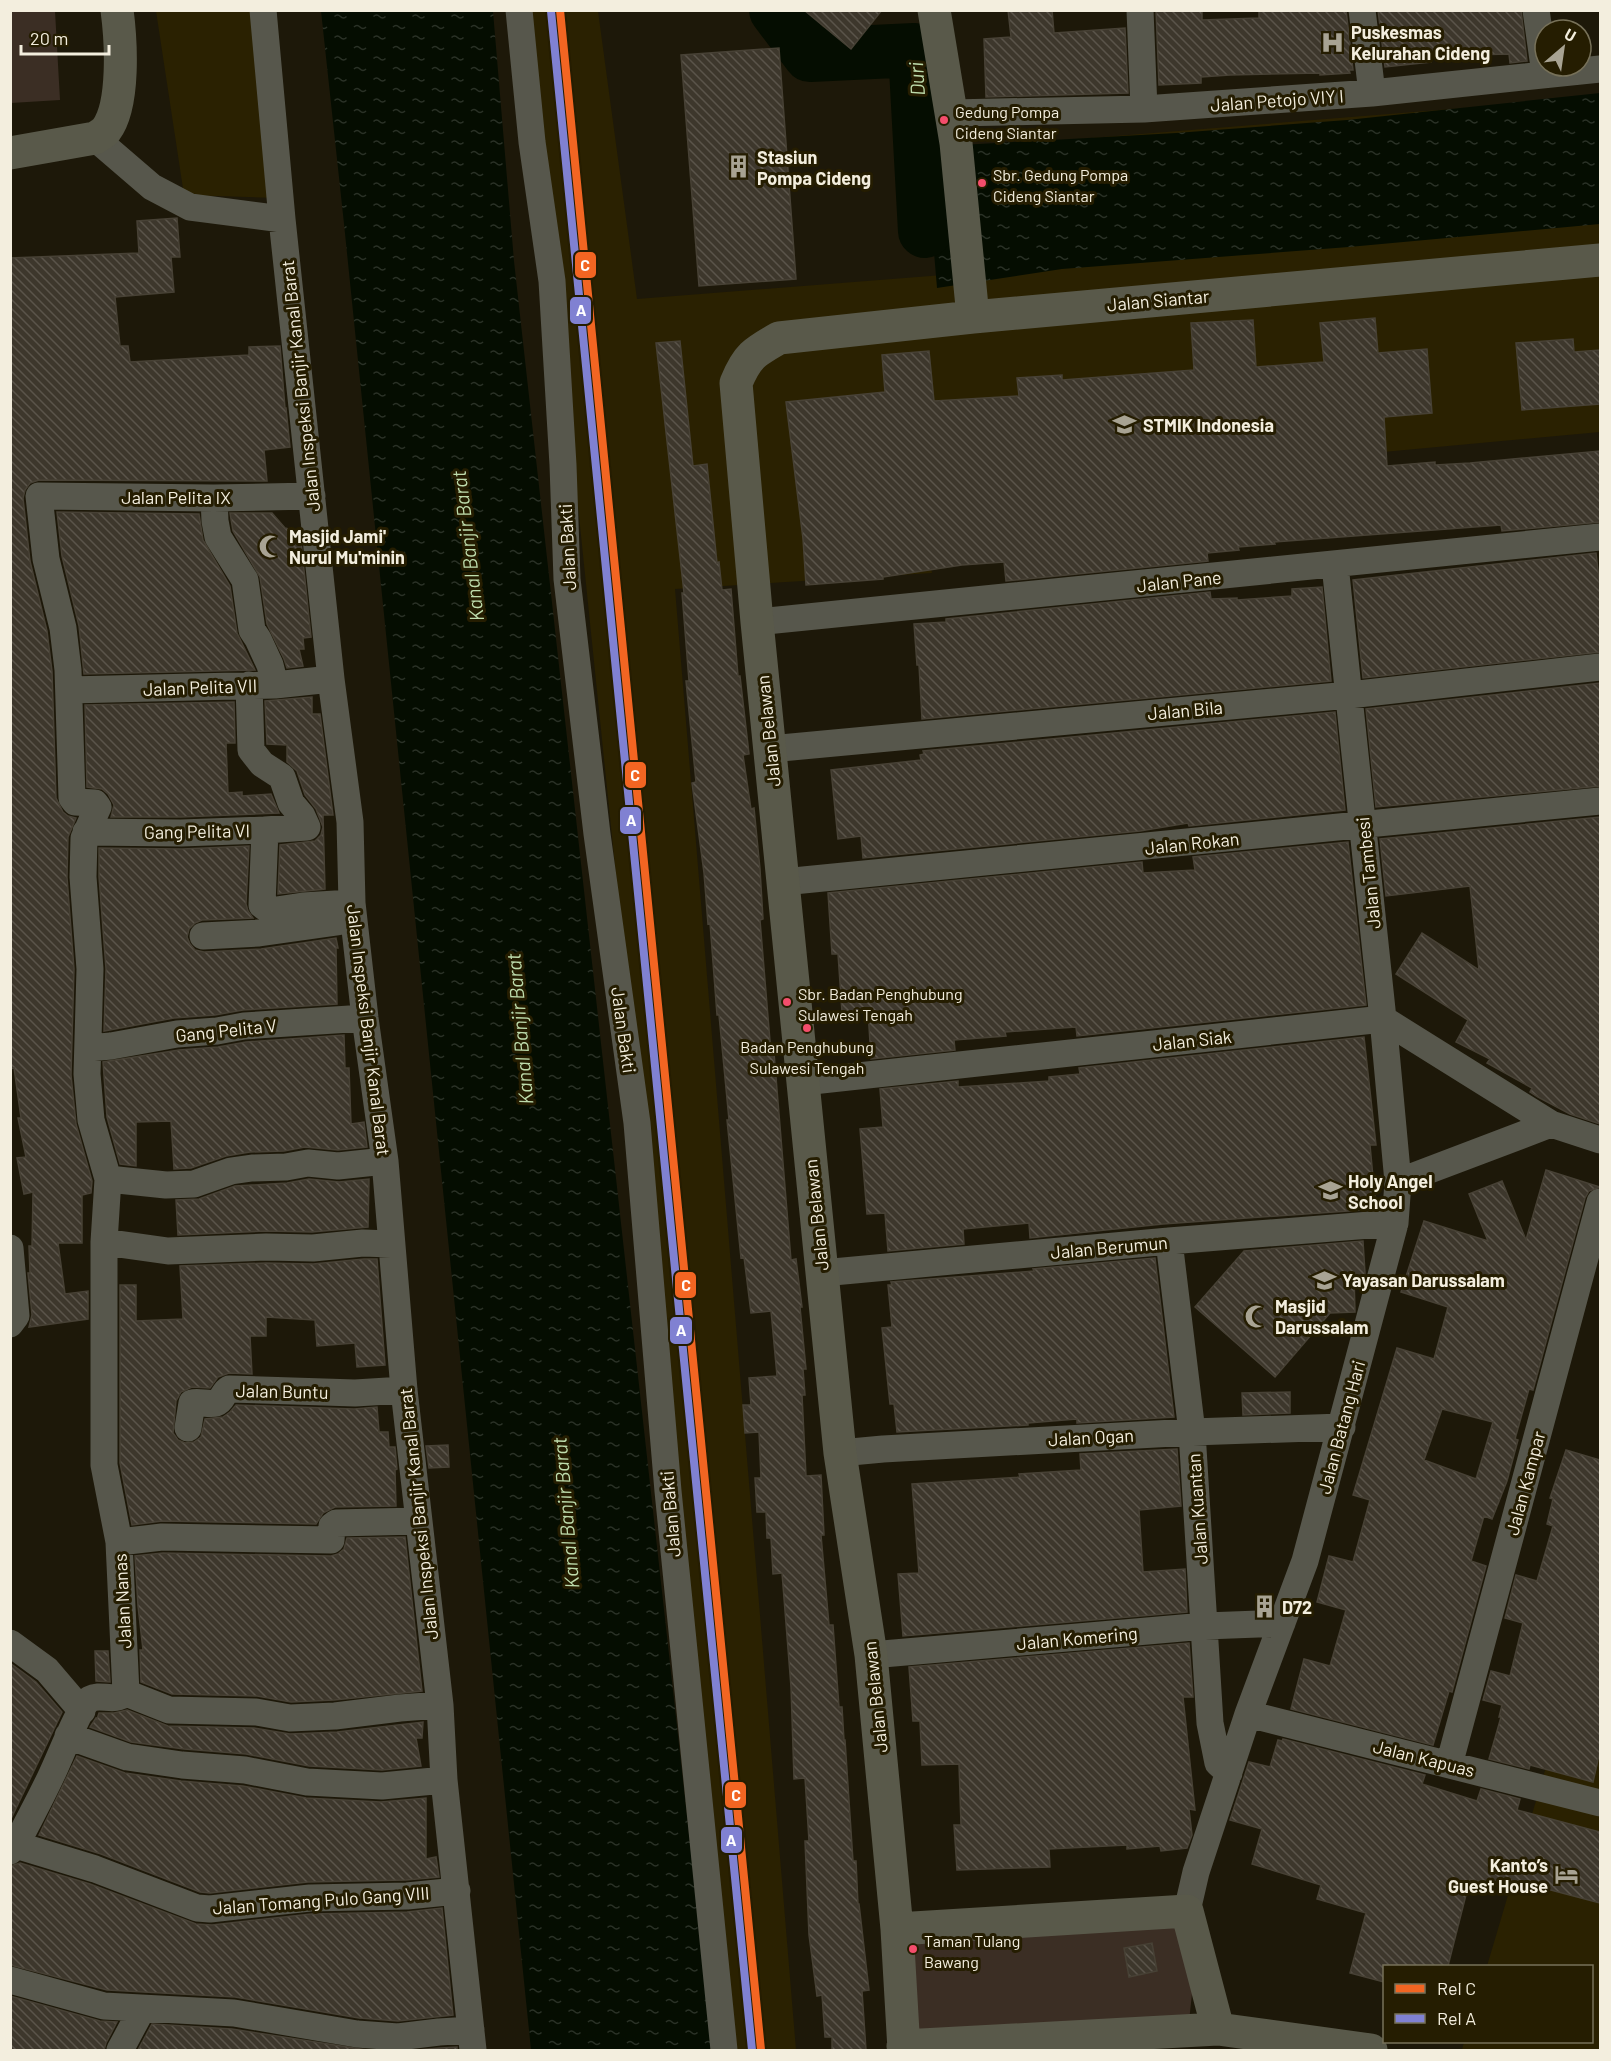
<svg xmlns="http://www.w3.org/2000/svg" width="1611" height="2061" font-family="Barlow,sans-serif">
<defs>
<pattern id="water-ripples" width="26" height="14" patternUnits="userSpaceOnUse" patternTransform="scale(1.5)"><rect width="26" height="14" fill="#050d01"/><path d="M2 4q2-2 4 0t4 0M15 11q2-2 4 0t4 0" fill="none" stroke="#2a3126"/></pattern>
<pattern id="building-back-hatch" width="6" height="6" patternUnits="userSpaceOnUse" patternTransform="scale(1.5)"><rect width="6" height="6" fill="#3d372c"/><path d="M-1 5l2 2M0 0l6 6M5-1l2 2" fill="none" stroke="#5a544a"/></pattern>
</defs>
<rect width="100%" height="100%" fill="#1d1809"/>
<path fill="#2a2101" d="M156 11H254L275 198 184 195Z
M527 11H598L637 299 994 271 980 147 1600 97V432L918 495 932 573 675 589 796 2050H737Z
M1600 1585V2050H1462L1464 2042H1592V1966H1487Z"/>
<path fill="#3b2e24" d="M11 10 55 11 60 100 11 103Z
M1202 1901 1187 2040 1126 2050H917L905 1932Z"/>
<path fill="url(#water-ripples)" d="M321 11H493L514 261 713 2050H531L344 224Z
M1600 93V224L1349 247 1062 269 937 288 925 147 1176 133 1347 120Z"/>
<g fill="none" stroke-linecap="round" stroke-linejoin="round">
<path stroke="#050d01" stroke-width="54" d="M776 10 810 55 915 50 925 231"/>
</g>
<path fill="url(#building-back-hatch)" stroke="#474135" stroke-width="1.5" fill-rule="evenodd" d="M804 10H882L851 49Z
M1008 10H1052L1054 33 1125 28 1128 93 986 97 984 39 1011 37Z
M1156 10H1202V20L1259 18V10H1346L1353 70H1349L1350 73 1320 75V73L1230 75 1201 77V83L1159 85Z
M1378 10H1521L1527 61 1510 63 1509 54 1431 56V62L1385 67Z
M779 48 796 279 699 286 681 55Z
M177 218 180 257H171L174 292 115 297 120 346H128L130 362 249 355V347L280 346 285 408H286L290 447 264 450 267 481 39 480 30 483 25 490 23 498 30 561 47 631 52 671 56 798 63 812 68 816 76 818 68 837 67 877 74 969 71 1075 76 1124 92 1181 91 1193 82 1195V1243H58L65 1294 88 1291V1319L29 1327 32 1315 28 1273H30L29 1246H32L33 1192 24 1194 17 1158 26 1157 18 1118H21L14 1068 10 1069V258L139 253 137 221Z
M1375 318 1378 353 1427 349 1432 413 1384 417 1387 466 1435 462V465L1470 463 1600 451V522L1502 531 1501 525 1274 542 1275 544 1238 547 1239 550 1207 553 1208 561 1006 581 1004 562 962 565 883 577V579L806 585 803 539 786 402 885 392 882 355 929 351 934 401 1019 396 1017 378 1062 375V380L1194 370 1191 323 1253 320 1256 367 1324 362 1320 323Z
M1573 339 1574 352 1600 350V404L1522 410 1516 343Z
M680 341 693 466 707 464 717 563 719 562 722 590 731 589 738 676H740L749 754 743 755 751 809 754 808 760 869 763 919 760 920 771 1053H774L791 1260 796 1259 802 1307H800L806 1369H803L805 1395H802L806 1476 821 1475 824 1535H821L829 1625H833L839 1707H842L844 1740H845L853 1861H856L858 1904H859L869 1990 862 1991 866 2050H832V2037H825L822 1995 817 1996 809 1935 805 1841H809L805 1778 794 1779 791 1687 782 1573 773 1574 771 1538H767L766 1512H757L755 1478H761L759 1432 745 1433 743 1405H751L749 1378 777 1376 771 1311 751 1313 744 1257 741 1258 727 1120H729L719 1015H717L710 923 708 924 704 873 692 783 696 782 686 681H689L682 593H684L656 343Z
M57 512 199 514 203 540 230 586 237 633 255 670 84 674 79 626 62 556Z
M230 513H272L285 528 300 532 311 637 303 638 304 649H299L303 666 287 668 284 659 267 624 260 577 233 531Z
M1596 553 1600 587V652L1363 678 1353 580Z
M1322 587 1331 681 922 719 919 665H917L914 624 946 622V619L1210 592 1211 599 1237 598V600L1292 596V589Z
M1600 683V786L1376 807 1366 709Z
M312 697V714H320L333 815H323L325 889 278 894 280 845 315 841 321 835 323 827 316 809 305 795 297 771 287 762V745L267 744 265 701Z
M234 702 235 743H226L228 793 242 792V796L271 794 279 813 181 817H111L114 805 108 794 102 789 87 787 85 705Z
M1335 712 1345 810 1189 826 1188 823 1140 831 863 858 861 836 838 839 831 770 921 760 920 755 924 754 923 751Z
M1600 817V1124L1570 1114 1538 1097 1530 1092 1532 1088 1487 1063 1490 1059 1456 1042 1468 1020 1396 974 1422 933 1479 970 1470 886 1386 896 1380 839Z
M1348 842 1366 1005 1077 1036 1076 1027 1005 1032 1006 1036 954 1040 955 1050 871 1059 868 1010 842 1012 838 954H832L828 893 1142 862 1143 873 1195 870 1193 857Z
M249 846 246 904 248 911 253 918 202 920 195 923 189 929 187 937 190 944 195 950 204 952 261 949 336 938 338 948H336L337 1004 243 1010 215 1015 174 1018 104 1031 106 969 99 877V848L182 849Z
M344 1035 345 1068H349L351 1124 364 1122 367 1147 338 1150 305 1147 284 1151 250 1152 226 1156 191 1168 174 1169 171 1121 136 1122V1166L120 1164 107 1117 103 1062 179 1050 218 1047 246 1042Z
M1364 1037 1376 1145H1370L1376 1209 1163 1224 1030 1238 1029 1223 963 1229 964 1244 888 1251 885 1213 867 1214 860 1129 883 1127 880 1089 958 1081V1087L1049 1081V1077L1080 1074 1079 1068Z
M1546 1170 1600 1187 1589 1191 1585 1198 1533 1390 1529 1389 1515 1439 1518 1440 1507 1481 1492 1519 1484 1516 1471 1561 1486 1566 1452 1692 1449 1691 1433 1745 1291 1709 1304 1659 1330 1666 1346 1610 1317 1602 1329 1556 1353 1562 1370 1500 1353 1495 1397 1348 1434 1359 1448 1307 1401 1292 1424 1221 1488 1241 1469 1194 1502 1181 1526 1240ZM1442 1409 1493 1422 1476 1479 1424 1460Z
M309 1179 339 1182 369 1179 368 1227 312 1232 265 1231 178 1235 176 1200 199 1199 235 1186 287 1183Z
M1363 1241 1365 1273 1364 1279 1354 1276 1355 1312 1330 1313 1275 1377 1195 1307 1244 1251Z
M1155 1258 1174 1417 1077 1423V1419L1028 1423V1425L897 1432 894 1404H890L882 1328 892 1327 888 1285H892L891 1282 1034 1271 1033 1269Z
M364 1259H377L385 1365 357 1367 355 1343 317 1346 315 1320 266 1317V1336H250L252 1374 229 1373 218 1377 210 1388 192 1387 181 1392 176 1401 173 1433 178 1440 185 1443 194 1442 201 1437 205 1419 223 1417 230 1412 236 1405 354 1409 377 1407 379 1432H388L389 1447H395L397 1469 395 1470 396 1506 335 1507 323 1513 316 1524 162 1521 132 1525 120 1463V1285H136V1321L183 1319 180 1266 266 1263 313 1264Z
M1290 1392V1413L1243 1415 1242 1393Z
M448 1445 449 1467 429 1468 426 1446Z
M1177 1449 1181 1506 1139 1510 1143 1572 1185 1569 1187 1612 903 1636 898 1574 919 1573 912 1484 1020 1477 1019 1474 1081 1470 1080 1454Z
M1566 1450 1600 1460V1751L1593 1782 1530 1765 1529 1769 1489 1759 1501 1717H1499L1502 1705 1483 1700 1491 1671 1510 1676 1523 1623 1505 1618 1516 1575 1537 1581 1553 1526 1547 1524 1553 1499 1550 1498Z
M405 1537 422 1691 334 1700 291 1702 257 1696 172 1694 141 1682 140 1650H143L138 1606 135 1556 163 1553 331 1556 338 1554 344 1549 347 1538Z
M1189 1643 1193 1697H1183L1195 1810 1189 1809 1192 1835 1187 1848 1161 1851 1160 1846 1127 1849V1845L1049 1849 1050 1867 957 1870 954 1825H961L959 1764 922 1765 920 1721H913L909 1667Z
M95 1651H108L110 1682 96 1681Z
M10 1663 36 1682 62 1712 10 1821Z
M127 1710 168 1726 254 1728 290 1734 337 1732 423 1722 422 1738H416L421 1766 382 1770 309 1766 246 1754 184 1749 131 1742 90 1727 96 1718 97 1719 99 1713H114Z
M1283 1739 1425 1775 1422 1784 1477 1801 1481 1789 1520 1799 1517 1810 1600 1832V1903L1520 1882 1517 1892 1470 1879 1448 1966H1384V1982L1350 1973 1366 1913 1317 1899 1321 1885 1252 1864 1262 1829 1230 1820 1249 1762 1270 1767 1278 1740 1282 1741Z
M77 1756 125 1773 181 1781 243 1786 306 1798 381 1802 426 1798V1859L436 1857 439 1877 406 1880 308 1882 210 1893 200 1892 101 1854 39 1835Z
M20 1863 90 1884 196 1924 212 1925 311 1914 407 1912 442 1908 453 2015 398 2021 359 2018 235 1997 107 1990 10 1965V1866Z
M1152 1943 1157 1971 1129 1977 1124 1948Z
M10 1996 100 2021 117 2022 106 2043 104 2050H10Z
M152 2024 232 2029 367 2050H138Z
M457 2047V2050H417L440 2048Z"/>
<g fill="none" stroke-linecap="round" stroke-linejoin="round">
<path stroke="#57574c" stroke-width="27" d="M263 10 282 219 331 679 350 822 352 903 365 1018 385 1161 404 1390 440 1705 444 1780 473 2050
M519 10 532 142 552 281 563 465 567 579 597 834 637 1123 668 1491 724 2050
M1140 10 1144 109
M1362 10 1372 93
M1536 10 1545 74
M952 113 1144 109 1372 93 1600 69
M95 138 152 187 190 207 282 219
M214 498 215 521 218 537 245 580 252 630 258 639 270 665 275 685
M757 622 1600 537
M249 685 251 750 262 764 282 777 291 803 302 816 307 827 265 830
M69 690 275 685 331 679
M770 749 1349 695 1600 667
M86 832 181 833 265 830 262 905 270 911 303 906 352 903
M783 882 1600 801
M203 936 259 933 337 922
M88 1048 111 1046 177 1034 217 1031 244 1026 365 1018
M803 1082 1383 1019 1551 1124
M108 1179 166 1185 194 1184 231 1171 252 1168 286 1167 308 1163 338 1166 385 1161
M1398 1182 1551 1124 1600 1140
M1169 1241 1192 1432 1210 1723 1218 1763 1229 1773
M104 1242 168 1251 266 1247 313 1248 363 1243 391 1244
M10 1248 16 1316 10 1324
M822 1273 1169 1241 1395 1223
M188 1428 192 1403C199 1401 209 1405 216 1403 223 1401 223 1392 229 1389L355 1393 404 1390
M840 1453 883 1449 1192 1432 1342 1427
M119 1542 162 1537 331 1540 332 1526 336 1523 419 1521
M10 1643 47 1670 82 1711
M871 1655 1205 1626 1282 1623
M126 1693 169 1710 256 1712 290 1718 335 1716 400 1708 440 1705
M1248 1714 1600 1803
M68 1736 127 1757 182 1765 245 1770 307 1782 382 1786 444 1780
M1449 1765 1600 1202
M16 1845 95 1869 197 1908 210 1909 310 1898 407 1896 457 1891
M10 1851 16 1845C28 1821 41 1798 52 1774 59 1760 80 1705 90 1699 101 1693 114 1703 126 1693L119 1542 104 1465V1242L108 1179 91 1120 87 1074 90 969 83 877 84 838 98 807 95 803 75 802 72 798 68 670 63 628 46 559 39 496 214 498 312 496
M1187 1911 1196 1872 1248 1714 1305 1561 1395 1223 1398 1182 1383 1019 1335 565
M10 1980 104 2006 234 2013 357 2034 398 2037 439 2032 471 2030
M120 2050 142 2009"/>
<path stroke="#59594a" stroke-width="33" d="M934 10 956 143 973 317
M10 153 95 138C99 135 104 133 106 130 125 105 121 40 117 10
M897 1929 1187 1911 1218 2029
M903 2046 1218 2029 1371 2050
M904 2050 897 1929 871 1655 840 1453 757 622 736 383C747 356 754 352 779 338L973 317 1600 260"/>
<defs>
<path id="rail-1" d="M560 10 761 2050"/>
<path id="rail-2" d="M551 11 752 2050"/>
</defs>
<use href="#rail-1" stroke="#251d01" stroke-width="12"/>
<use href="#rail-2" stroke="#251d01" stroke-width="12"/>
<use href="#rail-1" stroke="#f26522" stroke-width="8"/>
<use href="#rail-2" stroke="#8081d2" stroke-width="8"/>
</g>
<defs>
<symbol id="hospital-bare" viewBox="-9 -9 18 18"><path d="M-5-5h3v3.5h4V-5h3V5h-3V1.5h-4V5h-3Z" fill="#a8a393" stroke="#251d01" stroke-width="2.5" paint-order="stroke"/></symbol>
<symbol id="building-bare" viewBox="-9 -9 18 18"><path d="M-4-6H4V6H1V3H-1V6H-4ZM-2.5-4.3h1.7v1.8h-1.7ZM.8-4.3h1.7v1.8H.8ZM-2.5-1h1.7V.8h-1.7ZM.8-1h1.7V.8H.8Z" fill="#a8a393" stroke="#251d01" stroke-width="2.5" paint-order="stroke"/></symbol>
<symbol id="university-bare" viewBox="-9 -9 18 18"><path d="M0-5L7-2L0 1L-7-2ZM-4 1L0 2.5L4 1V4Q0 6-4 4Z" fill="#a8a393" stroke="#251d01" stroke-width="2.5" paint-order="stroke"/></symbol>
<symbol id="mosque-bare" viewBox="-9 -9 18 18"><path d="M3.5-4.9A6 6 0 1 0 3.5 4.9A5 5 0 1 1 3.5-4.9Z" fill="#a8a393" stroke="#251d01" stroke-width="2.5" paint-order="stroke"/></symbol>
<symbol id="school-bare" viewBox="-9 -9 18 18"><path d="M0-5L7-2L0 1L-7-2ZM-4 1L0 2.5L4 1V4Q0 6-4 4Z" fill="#a8a393" stroke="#251d01" stroke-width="2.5" paint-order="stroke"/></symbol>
<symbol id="hotel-bare" viewBox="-9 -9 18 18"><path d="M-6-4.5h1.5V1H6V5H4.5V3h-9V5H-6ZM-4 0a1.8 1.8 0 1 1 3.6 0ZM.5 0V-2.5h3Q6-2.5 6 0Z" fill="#a8a393" stroke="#251d01" stroke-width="2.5" paint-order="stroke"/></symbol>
</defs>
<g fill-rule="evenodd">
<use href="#hospital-bare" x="1316" y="26" width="33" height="33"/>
<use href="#building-bare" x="722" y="150" width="33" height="33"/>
<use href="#university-bare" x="1108" y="408" width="33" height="33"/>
<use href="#mosque-bare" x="254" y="530" width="33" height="33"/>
<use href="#school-bare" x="1314" y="1174" width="33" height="33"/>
<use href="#school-bare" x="1308" y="1264" width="33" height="33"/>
<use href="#mosque-bare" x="1240" y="1300" width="33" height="33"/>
<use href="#building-bare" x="1248" y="1590" width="33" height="33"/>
<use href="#hotel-bare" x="1550" y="1858" width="33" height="33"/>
</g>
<g fill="#f44d6c" stroke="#251d01" stroke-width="2">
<circle cx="944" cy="120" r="5"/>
<circle cx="982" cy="183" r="5"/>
<circle cx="787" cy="1002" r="5"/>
<circle cx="807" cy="1028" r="5"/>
<circle cx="913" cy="1949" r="5"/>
</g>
<g text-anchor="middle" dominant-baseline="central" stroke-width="6" stroke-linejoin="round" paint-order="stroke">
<g font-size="16" fill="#f3eede" stroke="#251d01" text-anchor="start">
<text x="955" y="111">Gedung Pompa<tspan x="955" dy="21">Cideng Siantar</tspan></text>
<text x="993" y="174">Sbr. Gedung Pompa<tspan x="993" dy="21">Cideng Siantar</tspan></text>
<text x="798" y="993">Sbr. Badan Penghubung<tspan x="798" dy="21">Sulawesi Tengah</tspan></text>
<text x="807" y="1046" text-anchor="middle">Badan Penghubung<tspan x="807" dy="21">Sulawesi Tengah</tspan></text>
<text x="924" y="1940">Taman Tulang<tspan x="924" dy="21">Bawang</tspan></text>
</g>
<g font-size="18" font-weight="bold" fill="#f3eede" stroke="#251d01" text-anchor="start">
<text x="1351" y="32">Puskesmas<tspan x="1351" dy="21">Kelurahan Cideng</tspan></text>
<text x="757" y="157">Stasiun<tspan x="757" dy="21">Pompa Cideng</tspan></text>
<text x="1143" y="425">STMIK Indonesia</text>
<text x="289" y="536">Masjid Jami'<tspan x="289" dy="21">Nurul Mu'minin</tspan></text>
<text x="1348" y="1181">Holy Angel<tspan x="1348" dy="21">School</tspan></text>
<text x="1342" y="1280">Yayasan Darussalam</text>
<text x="1275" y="1306">Masjid<tspan x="1275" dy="21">Darussalam</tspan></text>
<text x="1282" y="1607">D72</text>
<text x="1548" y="1865" text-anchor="end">Kanto’s<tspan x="1548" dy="21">Guest House</tspan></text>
</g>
<g font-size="18" fill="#f3eede" stroke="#251d01">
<text transform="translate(1277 100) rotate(-4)">Jalan Petojo VIY I</text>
<text transform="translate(1158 300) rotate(-5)">Jalan Siantar</text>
<text transform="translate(300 386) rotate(-96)">Jalan Inspeksi Banjir Kanal Barat</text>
<text x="176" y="497">Jalan Pelita IX</text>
<text transform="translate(567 547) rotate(-93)">Jalan Bakti</text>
<text transform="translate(1179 581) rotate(-6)">Jalan Pane</text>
<text transform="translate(200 687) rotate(-2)">Jalan Pelita VII</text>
<text transform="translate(1185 710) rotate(-5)">Jalan Bila</text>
<text transform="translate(768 731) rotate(-96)">Jalan Belawan</text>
<text transform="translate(197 831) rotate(-1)">Gang Pelita VI</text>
<text transform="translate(1192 843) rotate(-6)">Jalan Rokan</text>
<text transform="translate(1368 873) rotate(-96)">Jalan Tambesi</text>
<text transform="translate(226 1030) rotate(-6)">Gang Pelita V</text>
<text transform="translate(369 1030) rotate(83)">Jalan Inspeksi Banjir Kanal Barat</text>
<text transform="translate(624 1030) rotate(82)">Jalan Bakti</text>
<text transform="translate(1192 1040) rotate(-6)">Jalan Siak</text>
<text transform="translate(816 1215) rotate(-96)">Jalan Belawan</text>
<text transform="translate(1109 1247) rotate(-5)">Jalan Berumun</text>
<text transform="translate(282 1391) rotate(1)">Jalan Buntu</text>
<text transform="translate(1341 1427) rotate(-75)">Jalan Batang Hari</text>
<text transform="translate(1091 1437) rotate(-3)">Jalan Ogan</text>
<text transform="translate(1525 1483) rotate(-75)">Jalan Kampar</text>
<text transform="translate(1197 1509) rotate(-94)">Jalan Kuantan</text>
<text transform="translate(418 1514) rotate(-96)">Jalan Inspeksi Banjir Kanal Barat</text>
<text transform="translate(670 1514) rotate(-95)">Jalan Bakti</text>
<text transform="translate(122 1601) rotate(-93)">Jalan Nanas</text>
<text transform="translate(1077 1638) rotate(-5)">Jalan Komering</text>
<text transform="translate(875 1697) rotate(-96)">Jalan Belawan</text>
<text transform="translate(1424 1758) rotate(14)">Jalan Kapuas</text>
<text transform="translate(321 1900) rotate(-4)">Jalan Tomang Pulo Gang VIII</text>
</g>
<g font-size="20" font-style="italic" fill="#bedcac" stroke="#251d01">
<text transform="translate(916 79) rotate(-93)">Duri</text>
<text transform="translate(467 546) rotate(-97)">Kanal Banjir Barat</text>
<text transform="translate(519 1029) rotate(-95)">Kanal Banjir Barat</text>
<text transform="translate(565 1513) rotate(-95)">Kanal Banjir Barat</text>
</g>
</g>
<g stroke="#251d01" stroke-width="2">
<rect x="574" y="251" width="23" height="28" rx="6" fill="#f26522"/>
<rect x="569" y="296" width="23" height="29" rx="6" fill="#8081d2"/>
<rect x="624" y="761" width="23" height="28" rx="6" fill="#f26522"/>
<rect x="619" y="806" width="23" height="29" rx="6" fill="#8081d2"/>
<rect x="674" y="1271" width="23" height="28" rx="6" fill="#f26522"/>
<rect x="669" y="1316" width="24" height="29" rx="6" fill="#8081d2"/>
<rect x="724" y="1781" width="23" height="28" rx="6" fill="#f26522"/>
<rect x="720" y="1826" width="23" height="28" rx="6" fill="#8081d2"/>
</g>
<g font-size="16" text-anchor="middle" font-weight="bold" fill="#fff">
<text x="585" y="271">C</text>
<text x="581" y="316">A</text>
<text x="635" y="781">C</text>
<text x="631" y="826">A</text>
<text x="686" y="1291">C</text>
<text x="681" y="1336">A</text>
<text x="736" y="1801">C</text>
<text x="731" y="1846">A</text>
</g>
<rect width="1611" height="2061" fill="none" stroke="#f3eede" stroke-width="24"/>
<rect x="1383" y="1965" width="210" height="78" fill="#251d01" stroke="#777159" stroke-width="1.5"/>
<rect x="1395" y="1984" width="30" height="9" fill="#f26522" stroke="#777159" stroke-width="1.5"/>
<text x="1437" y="1995" font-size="18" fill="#f3eede">Rel C</text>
<rect x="1395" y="2014" width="30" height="9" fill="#8081d2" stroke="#777159" stroke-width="1.5"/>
<text x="1437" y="2025" font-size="18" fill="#f3eede">Rel A</text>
<g transform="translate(1563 48) rotate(29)"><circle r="28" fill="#251d01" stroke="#777159" stroke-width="1.5"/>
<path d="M0-4.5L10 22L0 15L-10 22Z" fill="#a8a393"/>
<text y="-9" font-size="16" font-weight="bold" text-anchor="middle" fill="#f3eede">U</text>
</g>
<path d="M21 45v9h88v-9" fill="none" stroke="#f3eede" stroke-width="3"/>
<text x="30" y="45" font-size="18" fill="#f3eede" stroke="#251d01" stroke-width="4.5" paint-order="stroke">20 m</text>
</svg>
